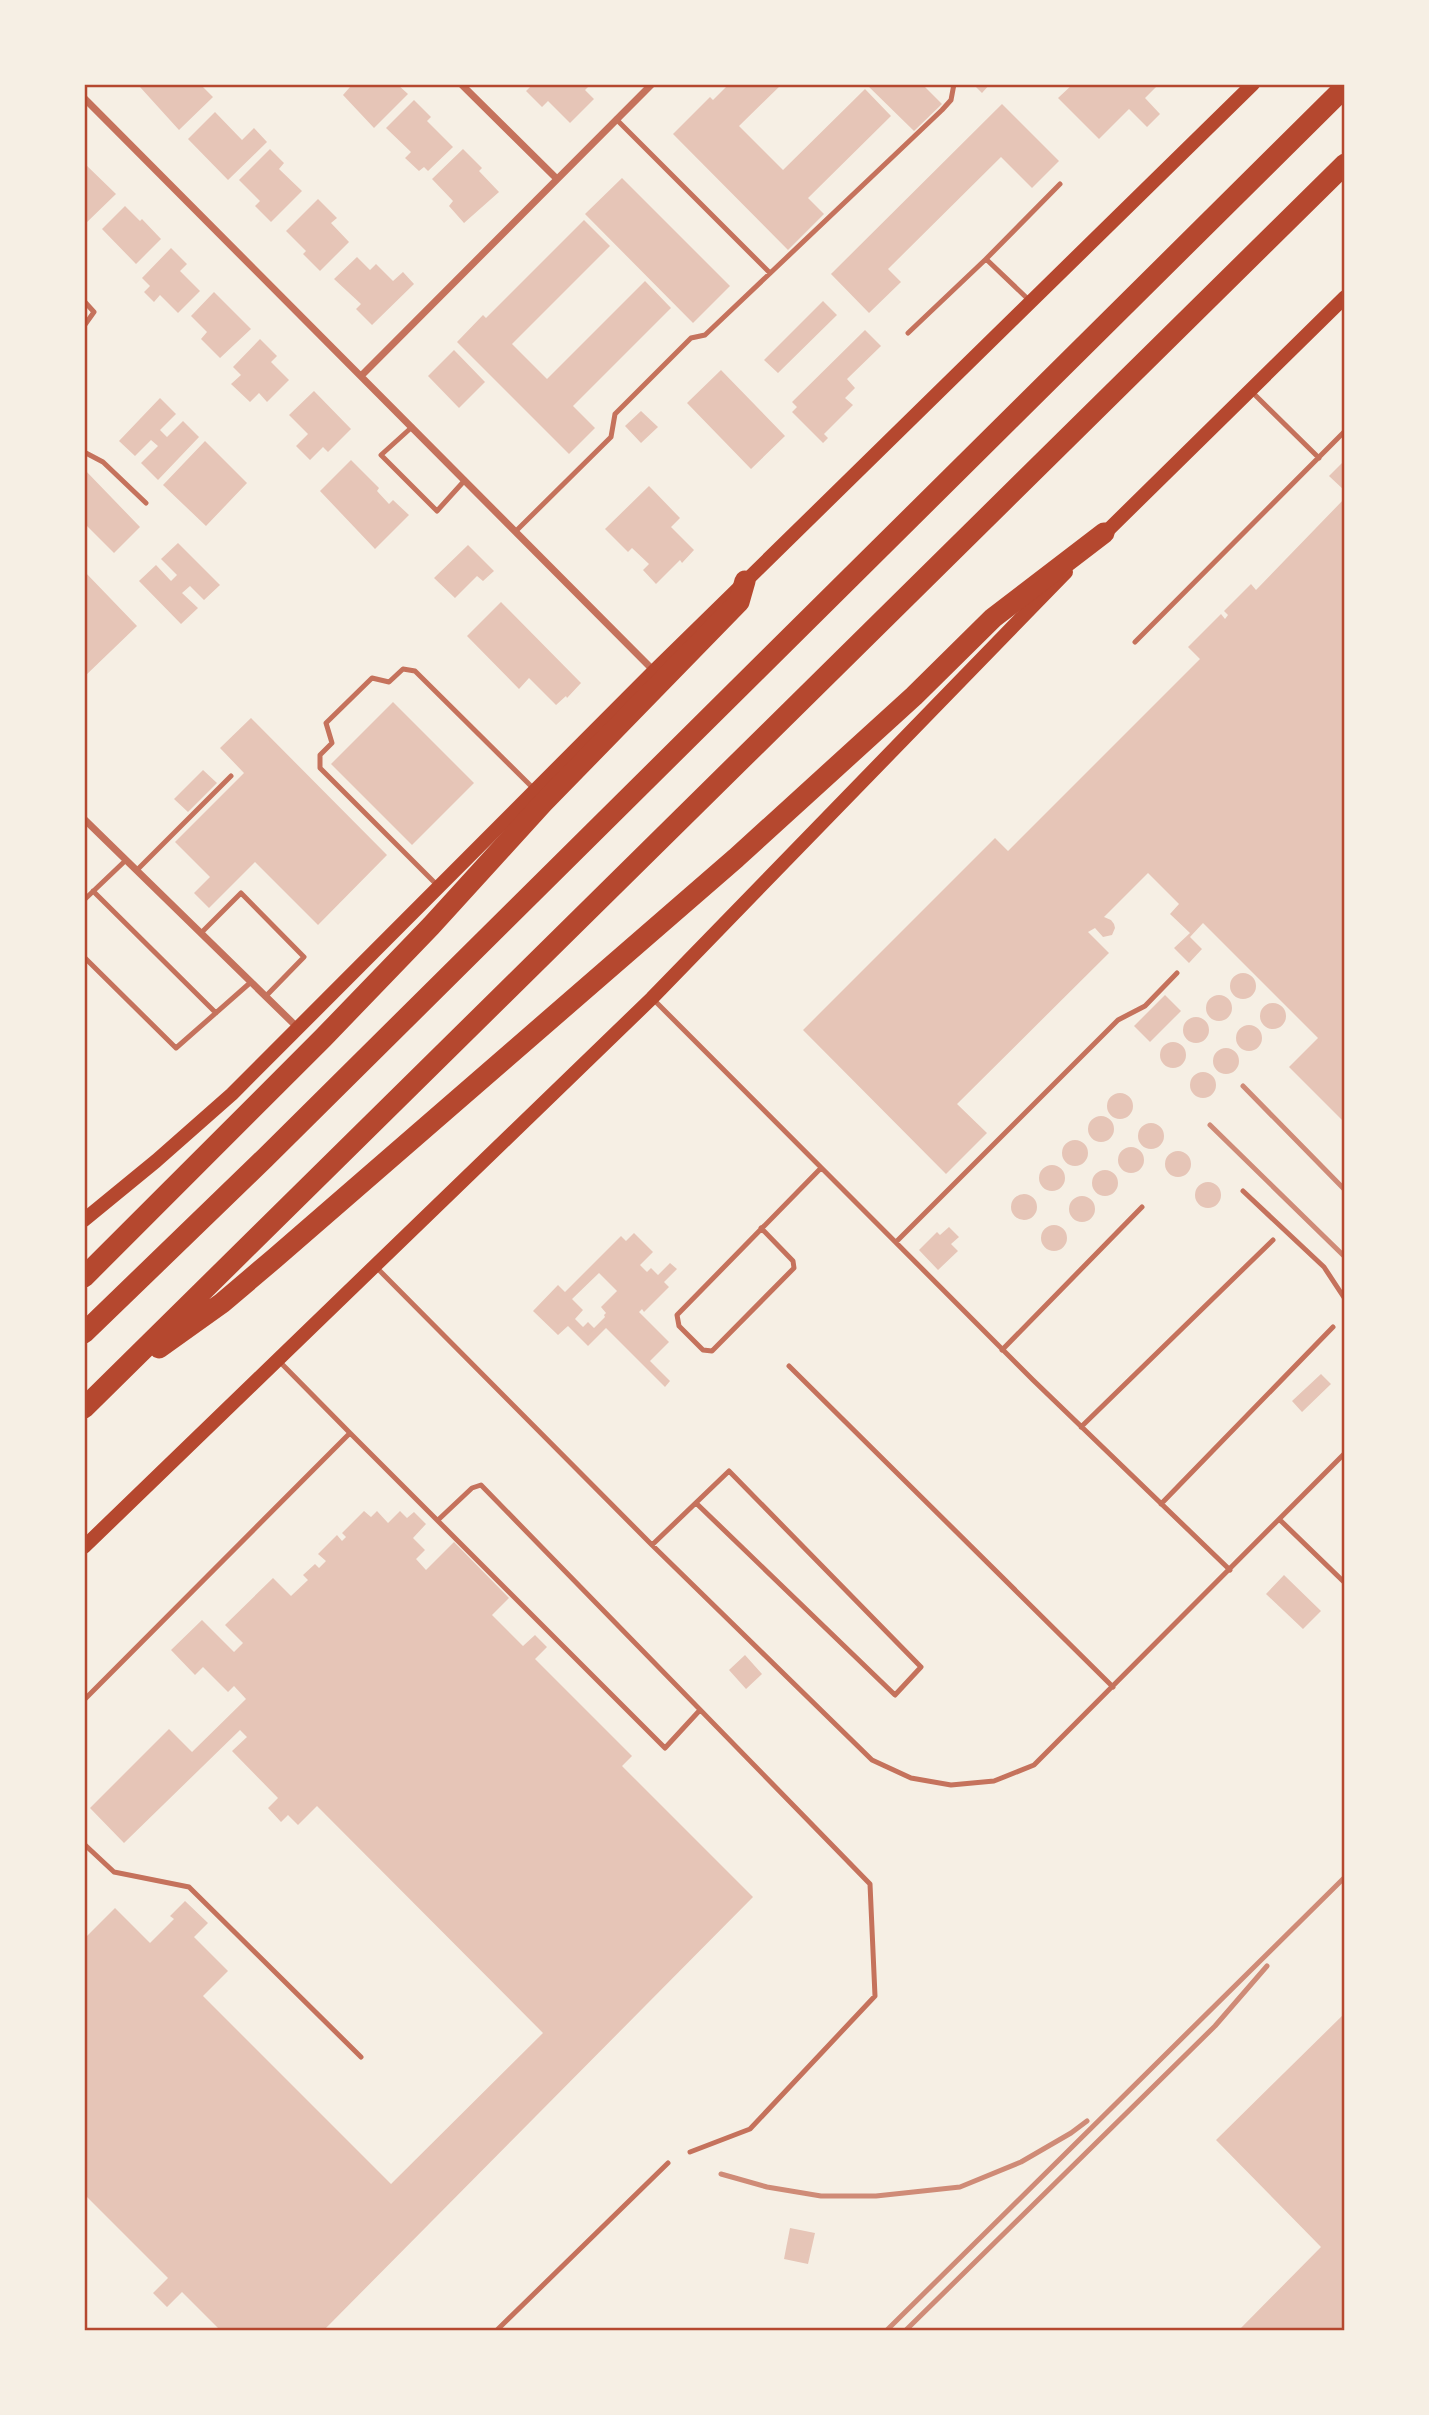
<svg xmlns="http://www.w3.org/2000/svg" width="1429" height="2415" font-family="Quicksand,sans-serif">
<rect width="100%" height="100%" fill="#f6efe4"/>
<path fill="#e6c5b7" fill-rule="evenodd" d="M143 84H200L213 97 179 130 140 87Z
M347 84H397L408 94 374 128 343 95 350 87Z
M533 84H591L585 90 594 99 570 123 548 101 542 107 526 91Z
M729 84H782L739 126 783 170 865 89 891 116 808 198 824 214 788 250 673 134 710 97 713 100Z
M866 84H922L942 104 914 131Z
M973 84H990L982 93Z
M1073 84H1159L1145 98 1160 114 1147 127 1129 109 1099 139 1058 98Z
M414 100 431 117 427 121 453 147 428 171 424 167 419 171 405 158 411 152 386 128Z
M1002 104 1059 161 1032 188 1001 157 888 269 901 282 869 313 831 274Z
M215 112 242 140 254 128 267 142 228 180 188 139Z
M270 149 284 163 279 169 302 191 271 222 255 206 260 201 239 180Z
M463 149 482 168 479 171 499 192 464 223 449 206 453 201 432 179Z
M84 163 116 194 84 225Z
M622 178 730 286 693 323 585 214Z
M318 199 337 218 331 223 349 242 320 271 303 254 306 251 286 231Z
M125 206 140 221 142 219 161 239 136 264 102 229Z
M584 220 610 246 512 344 547 379 645 281 671 308 573 406 595 428 569 454 457 342 483 315 486 318Z
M171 248 187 264 180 271 200 291 178 313 160 295 154 302 144 292 150 286 142 278Z
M357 257 370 270 376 264 393 281 403 272 414 284 372 325 356 309 361 304 334 279Z
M214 292 251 329 220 358 201 339 207 332 191 316Z
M823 301 837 315 778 373 764 360Z
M865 330 881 346 847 379 855 388 845 398 853 405 824 434 828 438 823 443 792 412 797 407 792 402Z
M260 339 277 356 271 362 289 380 267 402 259 393 250 402 231 384 241 375 233 367Z
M454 350 485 382 459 408 428 376Z
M721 370 785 436 751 469 687 403Z
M314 391 351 429 328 452 323 447 310 460 296 446 308 434 289 415Z
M160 398 176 414 160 430 167 437 183 421 199 437 158 480 141 463 158 446 151 440 135 456 119 441Z
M641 411 658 427 641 443 625 426Z
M205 441 247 483 206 526 163 485Z
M351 460 379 488 377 491 389 504 393 500 409 515 375 549 320 491Z
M1345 460V491L1329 476Z
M84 469 140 527 114 553 84 523Z
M649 486 680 518 671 527 694 550 682 563 680 560 656 584 643 570 649 564 632 548 628 552 605 529Z
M1345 498V1123L1289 1067 1318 1038 1203 923 1190 937 1202 949 1189 963 1174 948 1190 933 1170 914 1179 904 1148 873 1104 917 1111 920 1114 924 1115 928 1112 935 1103 937 1095 928 1088 932 1109 953 957 1104 987 1133 946 1174 803 1030 995 838 1008 851 1200 659 1188 647 1221 614 1225 619 1228 615 1224 611 1251 584 1256 590Z
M178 543 220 585 204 600 190 586 182 593 198 608 181 624 139 581 156 565 171 581 177 575 161 559Z
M468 545 494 571 483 581 477 576 455 598 434 578Z
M84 571 137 626 84 677Z
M501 602 581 683 567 698 566 696 556 705 529 678 519 689 467 636Z
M393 702 474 783 412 845 331 764Z
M251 718 387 855 318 925 255 862 209 908 194 893 210 877 175 842 244 773 220 748Z
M203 770 217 783 188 812 174 799Z
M1230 986a13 13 0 1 1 26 0a13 13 0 1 1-26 0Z
M1165 995 1181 1011 1150 1042 1134 1026Z
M1206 1008a13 13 0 1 1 26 0a13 13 0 1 1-26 0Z
M1260 1016a13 13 0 1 1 26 0a13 13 0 1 1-26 0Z
M1183 1030a13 13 0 1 1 26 0a13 13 0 1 1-26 0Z
M1236 1038a13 13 0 1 1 26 0a13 13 0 1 1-26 0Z
M1160 1055a13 13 0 1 1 26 0a13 13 0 1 1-26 0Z
M1213 1061a13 13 0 1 1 26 0a13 13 0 1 1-26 0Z
M1190 1085a13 13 0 1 1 26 0a13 13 0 1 1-26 0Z
M1107 1106a13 13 0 1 1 26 0a13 13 0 1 1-26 0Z
M1088 1129a13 13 0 1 1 26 0a13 13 0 1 1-26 0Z
M1138 1136a13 13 0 1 1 26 0a13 13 0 1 1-26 0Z
M1062 1153a13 13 0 1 1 26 0a13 13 0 1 1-26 0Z
M1118 1160a13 13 0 1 1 26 0a13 13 0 1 1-26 0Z
M1165 1164a13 13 0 1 1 26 0a13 13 0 1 1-26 0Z
M1039 1178a13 13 0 1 1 26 0a13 13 0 1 1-26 0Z
M1092 1183a13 13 0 1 1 26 0a13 13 0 1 1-26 0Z
M1195 1195a13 13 0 1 1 26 0a13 13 0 1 1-26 0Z
M1011 1207a13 13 0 1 1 26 0a13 13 0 1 1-26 0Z
M1069 1209a13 13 0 1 1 26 0a13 13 0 1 1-26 0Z
M1041 1238a13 13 0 1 1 26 0a13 13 0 1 1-26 0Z
M949 1227 959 1237 951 1244 958 1251 938 1270 919 1250 937 1232 940 1235Z
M634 1233 653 1252 640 1265 647 1272 651 1268 658 1275 670 1263 677 1269 664 1282 669 1287 644 1312 642 1309 639 1312 669 1342 650 1361 670 1381 665 1387 606 1328 588 1346 568 1326 558 1335 533 1311 558 1285 565 1292 621 1236 626 1241ZM599 1273 617 1291 601 1307 606 1313 604 1315 605 1317 594 1328 588 1322 583 1327 575 1319 583 1310 572 1299Z
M1321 1374 1331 1384 1302 1412 1292 1401Z
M364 1511 371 1517 377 1511 388 1523 400 1511 407 1518 414 1512 426 1524 413 1538 425 1550 416 1559 426 1570 454 1542 509 1598 492 1615 523 1646 535 1635 547 1647 535 1659 632 1756 622 1766 753 1897 325 2329 327 2331H221L182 2292 167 2307 153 2293 168 2278 84 2194V1939L115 1908 150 1943 174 1919 170 1916 185 1901 208 1923 194 1937 228 1971 203 1996 391 2184 543 2033 317 1806 298 1825 288 1815 281 1822 268 1808 278 1798 232 1751 247 1737 240 1730 124 1843 90 1808 169 1729 192 1752 246 1699 234 1686 228 1692 203 1667 195 1675 171 1650 202 1620 234 1652 243 1643 225 1625 273 1578 291 1596 308 1580 303 1575 315 1564 319 1568 326 1561 318 1554 337 1535 342 1541 346 1537 342 1533Z
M1284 1575 1321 1611 1303 1629 1266 1594Z
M745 1655 762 1674 746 1689 729 1670Z
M1345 2013V2331H1238L1321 2247 1216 2140Z
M790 2228 815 2233 808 2264 784 2259Z"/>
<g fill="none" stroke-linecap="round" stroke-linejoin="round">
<path stroke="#c5725c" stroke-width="5" d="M616 119 770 273
M84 301 94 312 84 326
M1031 302 986 259 1060 184
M908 333 986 259
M1252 392 1319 458
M412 427 381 455 437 511 465 480
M84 452 103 462 146 503
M516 531 611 437 615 414 691 338 705 335 942 110 951 100 954 84
M1135 642 1345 431
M137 870 231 776
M438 886 320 768V755L332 743 326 723 372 678 389 682 403 669 415 671 535 790
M93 891 216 1013
M84 900 126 860
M201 933 241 893 304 957 266 996
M84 957 176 1048 251 982
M652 998 1033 1380 1230 1570
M1243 1191 1324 1267 1345 1299
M761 1228 793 1261 794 1268 712 1351 703 1350 679 1326 677 1315 821 1168
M896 1242 1118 1020 1145 1006 1177 973
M375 1266 652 1545 729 1471 921 1667 895 1695 696 1503
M1002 1350 1142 1207
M789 1366 1113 1687
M1081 1427 1273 1240
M350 1433 665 1748 700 1710
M1161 1504 1333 1327
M438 1520 472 1488 481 1485 870 1884 875 1996 750 2129 690 2152
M1280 1520 1345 1583
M652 1545 872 1760 911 1778 951 1785 994 1781 1034 1765 1345 1453
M84 1700 350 1433 278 1360
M84 1844 114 1872 189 1887 361 2057
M496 2331 668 2163"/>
<path stroke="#c5725c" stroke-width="7" d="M461 84 556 178
M84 98 654 671
M361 376 652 84
M84 819 297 1027"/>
<path stroke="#b5482f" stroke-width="14" d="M1098 540 1345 297
M84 1220 156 1161 232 1094 654 671 1253 84
M84 1547 652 998 1066 572"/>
<path stroke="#b5482f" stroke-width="21" d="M84 1277 323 1038 431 926 543 803 739 602 745 581
M84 1333 265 1158 1345 87
M159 1348 222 1303 275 1258 736 858 914 696 993 618 1104 533
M84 1408 1345 164"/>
<path stroke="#cf8b77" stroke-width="5" d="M1243 1086 1345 1190
M1210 1125 1345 1257
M721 2174 767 2187 821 2196H876L960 2187 1021 2162 1071 2133 1087 2121
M886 2331 1345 1877
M905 2331 1215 2026 1267 1966"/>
</g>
<rect width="1429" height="2415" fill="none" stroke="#f6efe4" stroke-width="172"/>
<rect x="86" y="86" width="1257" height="2243" fill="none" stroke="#b5482f" stroke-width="2.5"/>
</svg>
